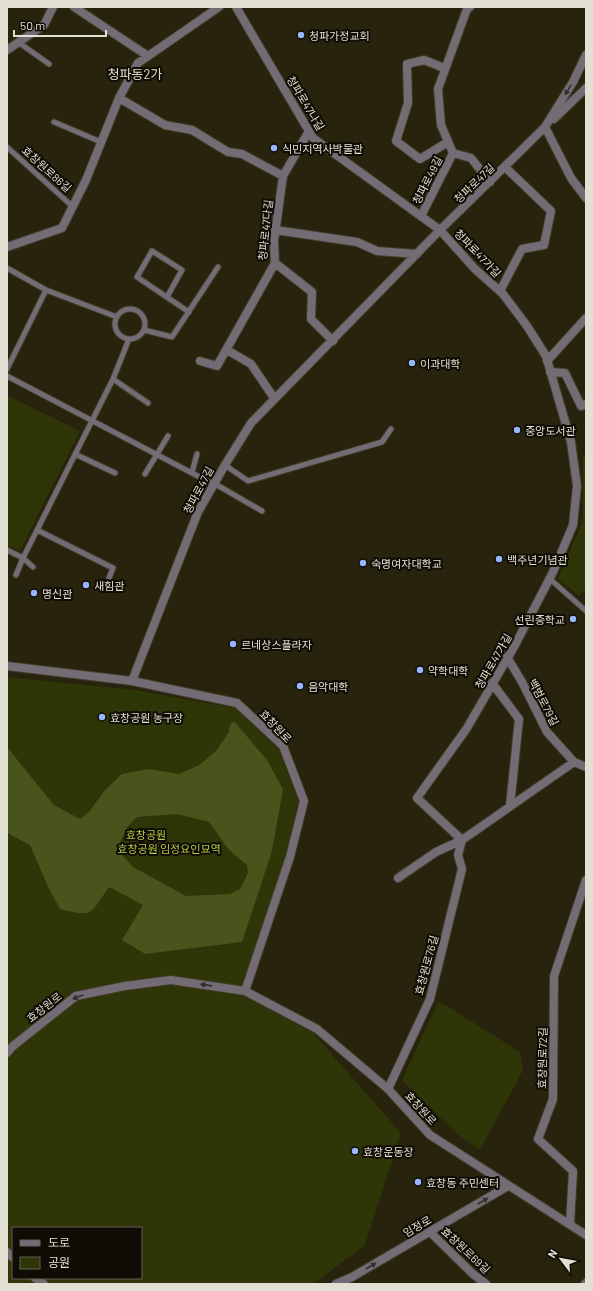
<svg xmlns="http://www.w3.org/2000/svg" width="593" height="1291" font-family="Barlow,'Noto Sans KR',sans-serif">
<rect width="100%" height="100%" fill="#28230d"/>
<path fill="#2e3507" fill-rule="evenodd" d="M7 395 80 431 20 551 7 545Z
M583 457H586V589L579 596 558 579 583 520Z
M7 677 135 690 235 708 279 750 298 801 286 856 240 994 313 1033 401 1133 365 1245 313 1284H7ZM13 1228H141V1278H13Z
M438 1002 447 1006 520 1052 523 1070 480 1150 457 1134 402 1080Z"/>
<path fill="#49531c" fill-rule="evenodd" d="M234 721 267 760 283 789 272 851 242 942 145 954 122 940 143 905 109 887C90 914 94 918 60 909L48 887 30 845 7 833V747L54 805 80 819 89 812 105 790 122 774 148 769 179 774 199 765 216 751 229 732 230 725ZM177 814 209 822 229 850 247 865 248 873 240 889 230 894 186 896 133 867 122 855 120 842 127 827 137 817Z"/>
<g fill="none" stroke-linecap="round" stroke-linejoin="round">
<defs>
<path id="service" d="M18 42 49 64
M54 122 101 142
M7 147 73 207
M7 268 46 290 117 317
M167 297 182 270 152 251 137 277 189 312
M115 324a15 15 0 1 1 30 0a15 15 0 1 1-30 0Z
M144 330 172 337 218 267
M7 369 46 290
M7 376 211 483
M113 379 148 403
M75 454 115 473
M225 465 248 481 382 442 391 429
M192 472 197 454
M145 474 168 436
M217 485 262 511
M37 530 113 568 109 578
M7 550 23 558 113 379 129 339
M16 575 23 558 33 567
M550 579 586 611"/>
<path id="minor" d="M74 7 148 56
M236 7 313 138 440 230 475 269 503 294 527 326 546 356 571 442 577 486 573 525 553 572 514 647 467 728 417 798 462 840 436 852 398 878
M470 7 467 9 438 89 441 125 453 153 471 158 490 182
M7 50 44 25 53 7
M444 68 424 60 407 64 408 103 396 141 420 159 448 142
M119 98 165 125 192 130 228 152 242 154 283 176
M554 119 586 88
M545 127 571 178 586 198
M421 216 453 153
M275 230 357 242 377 251 417 254
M7 247 62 228 86 180 119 98 138 63 219 7
M275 263 312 292 311 319 333 341
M500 291 522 249 544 245 551 211 506 168
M227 350 251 364 274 398
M200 361 217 366 275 263 274 241 283 176 309 131
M547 361 586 318
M550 372 565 373 581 406 586 404
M507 657 522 682 547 732 574 762 586 767
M132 681 198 512 225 465 251 423 440 230 545 127 573 82 586 55
M492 683 519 719 510 806
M388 1089 430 999 462 869 458 855 462 840 574 762
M570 1224 573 1171 538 1139 553 1099 554 976 586 880
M430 1232 473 1274 486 1284
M585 1284 586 1283"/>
<path id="tertiary" d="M7 666 132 681 237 703 283 746 304 801 290 857 245 991 317 1029 388 1089 430 1135 586 1235
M7 1053 13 1046 76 996 125 986 171 980 245 991
M7 1252 13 1258
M35 1278 44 1284
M336 1284 352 1277 508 1186"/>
</defs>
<use href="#service" stroke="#423d29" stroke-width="7"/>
<use href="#minor" stroke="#423d29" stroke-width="10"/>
<use href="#tertiary" stroke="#423d29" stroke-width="10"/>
<use href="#service" stroke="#746c75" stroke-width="5"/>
<use href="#minor" stroke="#746c75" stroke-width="8"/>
<use href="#tertiary" stroke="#746c75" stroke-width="8"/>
</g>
<defs><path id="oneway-solid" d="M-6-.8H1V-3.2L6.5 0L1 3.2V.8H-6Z"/></defs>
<g fill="#322e2c">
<use href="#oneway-solid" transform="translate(568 90) rotate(122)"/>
<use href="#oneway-solid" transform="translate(206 985) rotate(-172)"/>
<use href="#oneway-solid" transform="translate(78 997) rotate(159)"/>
<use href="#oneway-solid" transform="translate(483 1201) rotate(-30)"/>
<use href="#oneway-solid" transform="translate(371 1266) rotate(-30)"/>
</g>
<g fill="#97b6fd" stroke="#0e0c04" stroke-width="1.5">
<circle cx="301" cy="35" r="4"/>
<circle cx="274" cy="148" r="4"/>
<circle cx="412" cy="363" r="4"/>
<circle cx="517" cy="430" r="4"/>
<circle cx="499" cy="559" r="4"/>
<circle cx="363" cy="563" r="4"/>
<circle cx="86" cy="585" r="4"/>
<circle cx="34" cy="593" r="4"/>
<circle cx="573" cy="619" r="4"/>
<circle cx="233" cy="644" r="4"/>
<circle cx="420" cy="670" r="4"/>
<circle cx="300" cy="686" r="4"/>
<circle cx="102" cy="717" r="4"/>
<circle cx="355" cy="1151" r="4"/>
<circle cx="418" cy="1182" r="4"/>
</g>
<g text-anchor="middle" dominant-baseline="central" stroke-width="4" stroke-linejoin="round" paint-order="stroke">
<g font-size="11" fill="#e2e0d2" stroke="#0e0c04" text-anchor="start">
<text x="309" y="35">청파가정교회</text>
<text x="282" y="148">식민지역사박물관</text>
<text x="420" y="363">이과대학</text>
<text x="525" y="430">중앙도서관</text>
<text x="507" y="559">백주년기념관</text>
<text x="371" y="563">숙명여자대학교</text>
<text x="94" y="585">새힘관</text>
<text x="42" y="593">명신관</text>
<text x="565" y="619" text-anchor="end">선린중학교</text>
<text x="241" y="644">르네상스플라자</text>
<text x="428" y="670">약학대학</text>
<text x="308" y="686">음악대학</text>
<text x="110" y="717">효창공원 농구장</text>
<text x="363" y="1151">효창운동장</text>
<text x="426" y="1182">효창동 주민센터</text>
</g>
<g font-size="11" fill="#e2e0d2" stroke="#0e0c04">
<text transform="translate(306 103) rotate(59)">청파로47나길</text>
<text transform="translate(47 169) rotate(42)">효창원로86길</text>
<text transform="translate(427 180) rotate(-63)">청파로49길</text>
<text transform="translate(474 183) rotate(-44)">청파로47길</text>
<text transform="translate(265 230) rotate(-84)">청파로47다길</text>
<text transform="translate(478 253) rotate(46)">청파로47가길</text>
<text transform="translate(198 490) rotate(-62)">청파로47길</text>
<text transform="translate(493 661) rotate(-60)">청파로47가길</text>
<text transform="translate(544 702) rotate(62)">백범로79길</text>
<text transform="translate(276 726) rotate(46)">효창원로</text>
<text transform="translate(426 965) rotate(-75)">효창원로76길</text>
<text transform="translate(44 1007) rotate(-38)">효창원로</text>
<text transform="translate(542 1058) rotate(-89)">효창원로72길</text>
<text transform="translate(421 1108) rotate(48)">효창원로</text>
<text transform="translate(417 1226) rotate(-30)">임정로</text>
<text transform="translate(466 1250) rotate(43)">효창원로69길</text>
</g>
<g font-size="11" fill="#b6cc44" stroke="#0e0c04">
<text x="146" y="834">효창공원</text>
<text x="169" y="848">효창공원 임정요인묘역</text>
</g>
<g font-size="13" fill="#e1dcc1" stroke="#0e0c04">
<text x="135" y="74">청파동2가</text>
</g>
</g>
<rect width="593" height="1291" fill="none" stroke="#e2e0d2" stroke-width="16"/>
<rect x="12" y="1227" width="130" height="52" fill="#0e0c04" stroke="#636156"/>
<rect x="20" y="1240" width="20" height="6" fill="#746c75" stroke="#636156"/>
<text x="48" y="1247" font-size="12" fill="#e2e0d2">도로</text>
<rect x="20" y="1257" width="20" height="12" fill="#2e3507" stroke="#636156"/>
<text x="48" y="1267" font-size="12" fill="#e2e0d2">공원</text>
<g transform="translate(561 1259) rotate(302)" stroke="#0e0c04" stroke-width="3" paint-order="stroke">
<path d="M0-3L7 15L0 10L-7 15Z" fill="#e2e0d2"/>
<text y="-6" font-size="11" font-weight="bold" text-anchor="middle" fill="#e2e0d2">N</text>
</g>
<path d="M14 30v6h92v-6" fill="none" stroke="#e2e0d2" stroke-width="2"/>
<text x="20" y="30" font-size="12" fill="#e2e0d2" stroke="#0e0c04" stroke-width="3" paint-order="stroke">50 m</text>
</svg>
